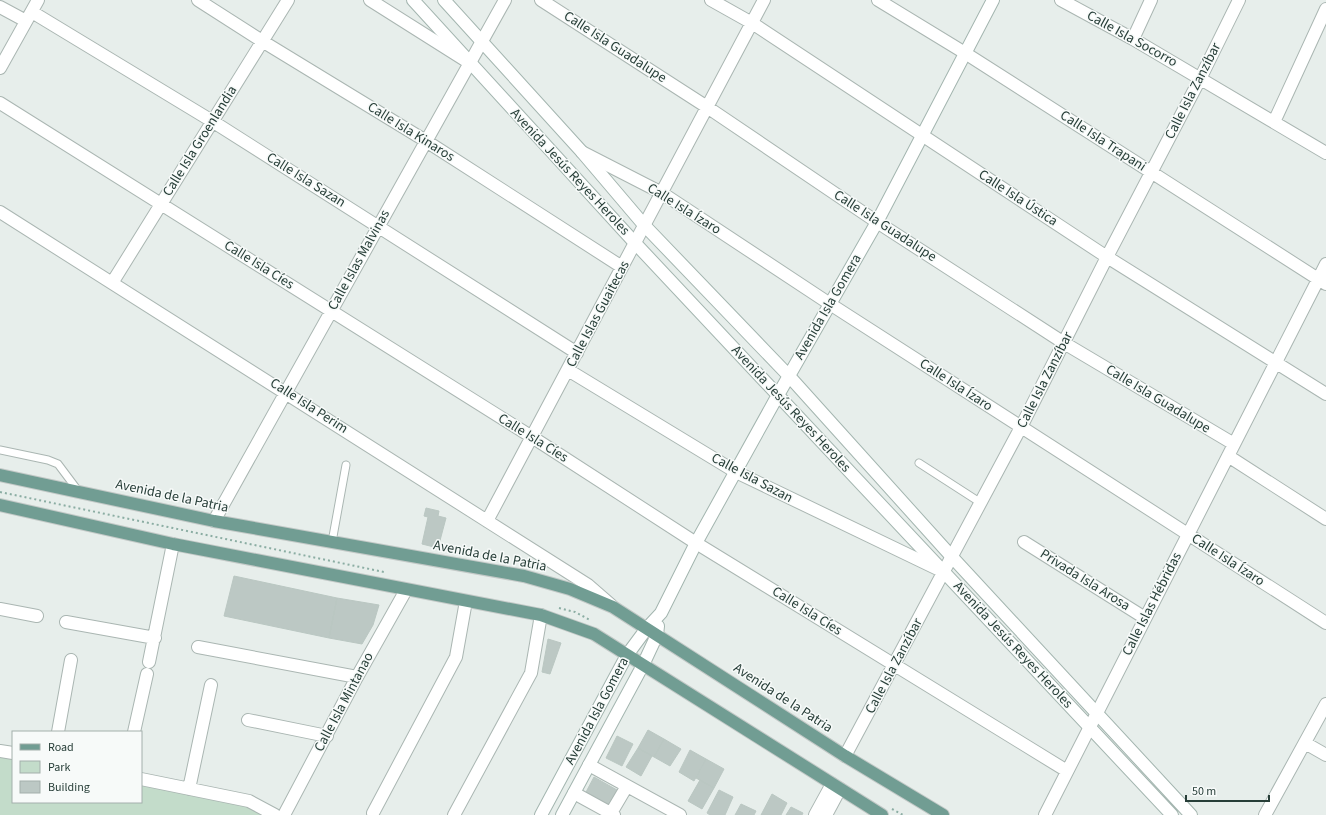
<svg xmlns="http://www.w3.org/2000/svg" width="1326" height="815" font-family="'Source Sans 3',sans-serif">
<rect width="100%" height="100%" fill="#e7eeeb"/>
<path fill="#c3dcca" d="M0 757 13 759V802H141V784L247 805 265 815H0Z"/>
<path fill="#bcc8c4" stroke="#bac7c2" d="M426 508 439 511 438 516 446 518 438 548 422 544 428 517 424 516Z
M234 576 337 598 329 638 224 616Z
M337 598 379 605 373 625 362 644 329 638Z
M548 639 561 643 550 674 542 672Z
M648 730 664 739 654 757 638 748Z
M617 736 633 744 622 766 606 758Z
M664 739 681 749 670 766 654 757Z
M638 748 652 756 641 776 626 767Z
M690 750 706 759 694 781 679 772Z
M706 759 724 769 714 788 696 778Z
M594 777 617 790 608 807 585 794Z
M700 780 714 788 702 809 688 801Z
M719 790 733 797 725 815H710L707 813Z
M772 794 787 803 781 815H761Z
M741 804 756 811 754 815H735Z
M791 807 803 813 802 815H786Z"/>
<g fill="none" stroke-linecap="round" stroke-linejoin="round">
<defs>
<path id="lane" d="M0 450 48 460 58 464 79 492
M919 463 981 503
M332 542 346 465"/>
<path id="street" d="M198 0 262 41 426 141 622 267
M370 0 465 60
M541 0 707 107 877 222 1064 343 1234 444
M711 0 752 23 1107 257 1326 394
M878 0 965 53 1326 284
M1061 0 1133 39 1326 153
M0 7 26 21
M32 12 212 121 577 353
M1133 39 1151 0
M0 68 38 0
M0 103 532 437 696 543 1067 771
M1274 122 1326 9
M582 152 662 193 830 304 1326 623
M0 212 588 585 611 605
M112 283 288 0
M568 370 736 472 944 572
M1228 456 1326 519
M214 521 505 0
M487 521 764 0
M1024 542 1145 618
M0 609 37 616
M66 622 155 638
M198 647 357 677
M149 662 173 544
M248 720 327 736
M58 732 71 660
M134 732 147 674
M1305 743 1326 755
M0 751 13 753
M845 756 1021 427 1107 257 1200 79 1239 0
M589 765 680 815
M141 779 249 801 275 815
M189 789 211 685
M574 793 614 815
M373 813 456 657 466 601
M611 813 627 786
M284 815 357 677 406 590
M454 815 531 673 541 615
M815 815 832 784
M826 815 840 789
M1045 815 1326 264
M1265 815 1326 704"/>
<path id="secondary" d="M413 0 635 243 1172 815
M444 0 582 152 644 225 789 376 952 557 1191 815
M541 815 627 655 647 628 661 613 696 543 778 395 877 222 993 0
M562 815 643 665 657 635 658 626"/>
<path id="primary" d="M0 475 214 521 524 576 570 589 613 607 845 756 943 815
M0 505 173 544 541 615 594 634 882 815"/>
</defs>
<use href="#lane" stroke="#aab6b2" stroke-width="9"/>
<use href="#street" stroke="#aab6b2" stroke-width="14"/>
<use href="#secondary" stroke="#a3b5af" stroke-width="14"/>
<use href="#primary" stroke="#c3c9c7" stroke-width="14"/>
<path stroke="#8bada3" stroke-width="2" stroke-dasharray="2 3" stroke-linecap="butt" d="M0 492 384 572
M559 608 575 612 590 620
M892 809 903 815"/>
<use href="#lane" stroke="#fff" stroke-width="7"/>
<use href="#street" stroke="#fff" stroke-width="12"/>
<use href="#secondary" stroke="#fff" stroke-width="12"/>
<use href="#primary" stroke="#719d93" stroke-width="12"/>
</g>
<g text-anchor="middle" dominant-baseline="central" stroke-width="3" stroke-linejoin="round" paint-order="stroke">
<g font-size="14" fill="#273e38" stroke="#f7faf9">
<text transform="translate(1132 39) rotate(29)">Calle Isla Socorro</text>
<text transform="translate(615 47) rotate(33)">Calle Isla Guadalupe</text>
<text transform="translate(1193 91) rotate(-63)">Calle Isla Zanzíbar</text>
<text transform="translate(411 132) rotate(32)">Calle Isla Kinaros</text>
<text transform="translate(200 141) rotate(-58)">Calle Isla Groenlandia</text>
<text transform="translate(1103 141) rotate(33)">Calle Isla Trapani</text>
<text transform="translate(570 172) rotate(47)">Avenida Jesús Reyes Heroles</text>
<text transform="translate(306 180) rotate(32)">Calle Isla Sazan</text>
<text transform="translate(1018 198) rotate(33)">Calle Isla Ústica</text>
<text transform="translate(684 209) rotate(32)">Calle Isla Ízaro</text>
<text transform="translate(885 226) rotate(33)">Calle Isla Guadalupe</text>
<text transform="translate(359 260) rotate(-61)">Calle Islas Malvinas</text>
<text transform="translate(259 265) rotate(32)">Calle Isla Cíes</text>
<text transform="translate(828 307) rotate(-60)">Avenida Isla Gomera</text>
<text transform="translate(598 314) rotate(-62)">Calle Islas Guaitecas</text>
<text transform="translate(1045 380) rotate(-63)">Calle Isla Zanzíbar</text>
<text transform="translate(956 385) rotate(33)">Calle Isla Ízaro</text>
<text transform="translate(1158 399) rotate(31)">Calle Isla Guadalupe</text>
<text transform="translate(309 406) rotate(33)">Calle Isla Perim</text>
<text transform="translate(791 409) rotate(47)">Avenida Jesús Reyes Heroles</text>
<text transform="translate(533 438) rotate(32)">Calle Isla Cíes</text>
<text transform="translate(752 478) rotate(28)">Calle Isla Sazan</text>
<text transform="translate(172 496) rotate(12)">Avenida de la Patria</text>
<text transform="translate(490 556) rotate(11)">Avenida de la Patria</text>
<text transform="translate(1228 560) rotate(33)">Calle Isla Ízaro</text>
<text transform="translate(1085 580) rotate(32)">Privada Isla Arosa</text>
<text transform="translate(1152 604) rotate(-63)">Calle Islas Hébridas</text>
<text transform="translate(807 611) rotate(32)">Calle Isla Cíes</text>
<text transform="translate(1013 645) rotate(47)">Avenida Jesús Reyes Heroles</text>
<text transform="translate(894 666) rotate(-62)">Calle Isla Zanzíbar</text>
<text transform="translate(783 698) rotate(33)">Avenida de la Patria</text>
<text transform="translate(344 702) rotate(-62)">Calle Isla Mintanao</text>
<text transform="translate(597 711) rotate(-62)">Avenida Isla Gomera</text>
</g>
</g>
<rect x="12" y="731" width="130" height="72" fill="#f7faf9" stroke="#a4afac"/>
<rect x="20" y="744" width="20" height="6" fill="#719d93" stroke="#a4afac"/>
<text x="48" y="751" font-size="12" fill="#273e38">Road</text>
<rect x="20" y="761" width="20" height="12" fill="#c3dcca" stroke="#a4afac"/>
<text x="48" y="771" font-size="12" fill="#273e38">Park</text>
<rect x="20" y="781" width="20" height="12" fill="#bcc8c4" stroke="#a4afac"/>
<text x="48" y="791" font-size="12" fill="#273e38">Building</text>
<path d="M1186 795v6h83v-6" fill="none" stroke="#273e38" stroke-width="2"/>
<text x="1192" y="795" font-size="12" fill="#273e38" stroke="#f7faf9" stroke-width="3" paint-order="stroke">50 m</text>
</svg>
